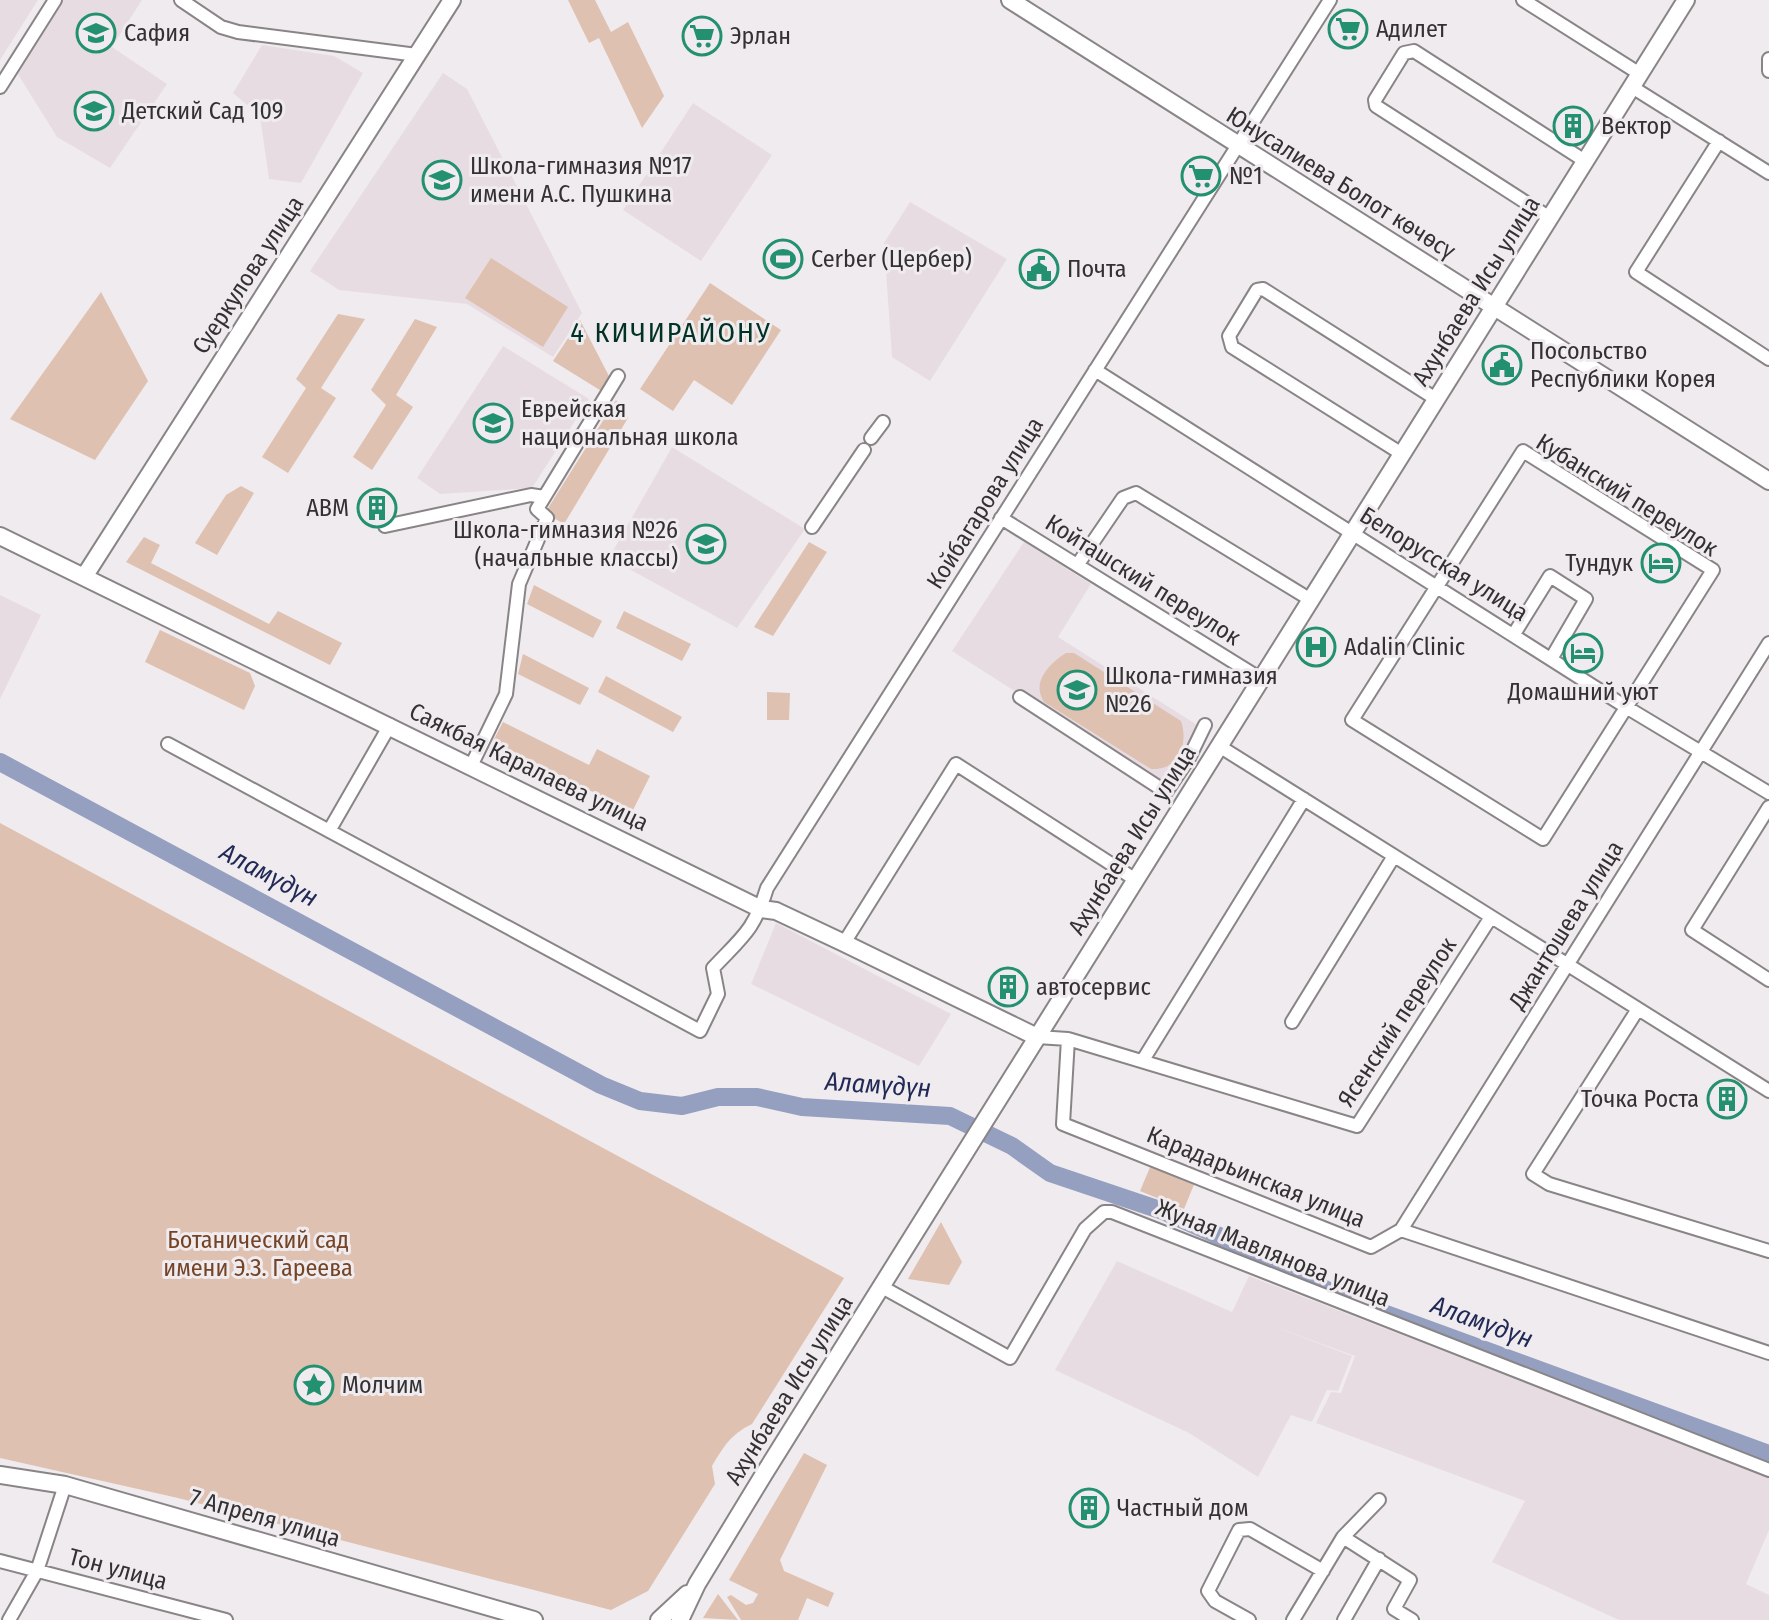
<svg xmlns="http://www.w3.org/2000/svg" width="1769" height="1620" font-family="'Fira Sans Condensed',sans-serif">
<rect width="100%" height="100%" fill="#f0ebee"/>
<path fill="#e8dce3" d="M0 0H38L0 60Z
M62 0H142L112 47 167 84 110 168 57 137 16 71Z
M262 45 334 56 363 73 301 183 269 179 260 116 233 93Z
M443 73 467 89 582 313 553 357 467 304 339 290 310 271Z
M693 103 772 155 701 261 623 210Z
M910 202 1007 259 930 381 892 357 884 243Z
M503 346 589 399 532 488 440 494 417 478Z
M672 447 805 529 737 628 609 558Z
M1024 542 1091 584 1058 637 1202 728 1165 787 952 651Z
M0 595 41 615 0 699Z
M776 923 951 1014 919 1066 751 984Z
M1117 1261 1232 1312 1249 1276 1769 1477V1530L1746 1584 1769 1595V1620H1619L1492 1562 1525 1501 1316 1423 1331 1392 1341 1393 1355 1356 1253 1319 1352 1356 1338 1391 1327 1390 1312 1422 1291 1415 1258 1477 1189 1433 1055 1370Z"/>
<path fill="#dec1b0" d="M568 0H595L611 32 628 22 664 96 642 128 599 38 589 43Z
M491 258 568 307 543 347 465 298Z
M710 283 781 330 732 405 694 380 673 411 640 389Z
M101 292 148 381 95 460 10 419Z
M338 314 365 319 321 388 336 398 288 473 262 457 306 388 296 379Z
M415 319 437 327 396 395 413 407 372 470 353 457 386 405 371 390Z
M580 320 611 380 603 392 553 361Z
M616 400 628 418 564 524 545 513Z
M241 486 254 493 217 555 195 543 226 495Z
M144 537 160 545 151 563 269 624 278 611 342 643 330 665 126 562Z
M809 542 827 552 773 636 754 627Z
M534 585 602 621 593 638 527 604Z
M624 611 691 644 682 661 616 628Z
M160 630 250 673 255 686 244 710 145 662Z
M1066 653H1074L1181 721C1189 744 1178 771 1151 769L1044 702C1031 682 1049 664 1066 653Z
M523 654 589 688 580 705 518 674Z
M606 676 682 717 673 732 598 692Z
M767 692 790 693 789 720H767Z
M503 722 589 765 597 749 650 776 632 812 493 741Z
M0 823 844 1278 752 1424C731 1434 724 1446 712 1466L715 1484 648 1591 611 1610 178 1498 0 1458Z
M1151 1165 1195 1182 1184 1209 1140 1191Z
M941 1222 962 1262 949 1285 908 1279Z
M804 1453 827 1465 780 1560 784 1571 834 1593 828 1607 807 1598 798 1620H741L727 1597 731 1595 746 1605 753 1603 758 1594 729 1580Z
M718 1594 738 1620 703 1618Z"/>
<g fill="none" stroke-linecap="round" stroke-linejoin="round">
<path stroke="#959fc0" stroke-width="18" d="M0 762 601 1085 640 1101 682 1106 718 1097H757L802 1107 950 1116 1012 1146 1050 1173 1163 1211 1264 1256 1343 1299
M1375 1310 1769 1454"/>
<defs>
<path id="minor" d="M181 0 221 27 238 32 417 55
M1523 0 1640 74
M1769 59V71
M0 87 55 0
M1632 87 1769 173
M1719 141 1636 272 1769 359
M1550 218 1376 106 1375 100 1404 53 1414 51 1585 161
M1095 370 1626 707 1769 793
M871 438 883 422
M1523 451 1713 570 1543 839 1352 720Z
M1402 454 1232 347 1229 336 1257 290 1263 289 1436 399
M1001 518 1261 679
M385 526 531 495 544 497
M812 527 864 450
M1078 564 1123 498 1136 493 1311 600
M1514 634 1550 576 1586 599 1551 659
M1020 697 1166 792 1189 758 1205 725
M168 744 700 1031 718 994 713 968C742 937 754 931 767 888L1330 0
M1219 746 1769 1091
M472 764 506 694 519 584 547 518 537 509 618 376
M1769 807 1692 930 1769 980
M329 831 390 725
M844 943 956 764 1136 880
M1638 1009 1533 1174 1549 1184 1769 1251
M1292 1022 1394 856
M1037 1037 1068 1039 1063 1124 1371 1247 1401 1230 1769 1353
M1068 1039 1357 1126 1491 917
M1143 1060 1304 799
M1401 1230 1769 643
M882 1287 1010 1358 1085 1229 1104 1212H1112L1769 1470
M1343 1537 1410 1580 1394 1609 1412 1620
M0 1561 226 1620
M9 1620 37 1571 65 1485
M1249 1620 1215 1601 1208 1591 1239 1530 1250 1529 1323 1571
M1293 1620 1343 1537 1379 1500
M1344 1620 1379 1559"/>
<path id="major" d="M1010 0 1769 481
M0 536 761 909 776 911 844 943 1037 1037
M84 577 452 0
M0 1475 65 1485 534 1620
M659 1620 687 1594
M680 1620 697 1584 764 1474 1686 0"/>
</defs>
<use href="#minor" stroke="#898587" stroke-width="16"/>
<use href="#major" stroke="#898587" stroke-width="20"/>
<use href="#minor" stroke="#fff" stroke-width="12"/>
<use href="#major" stroke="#fff" stroke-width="16"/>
</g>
<defs>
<symbol id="supermarket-ring" viewBox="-11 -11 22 22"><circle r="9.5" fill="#f0ebee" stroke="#239070" stroke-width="1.5"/><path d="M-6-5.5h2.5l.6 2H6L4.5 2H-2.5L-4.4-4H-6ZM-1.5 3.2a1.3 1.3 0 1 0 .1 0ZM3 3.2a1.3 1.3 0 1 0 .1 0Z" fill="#239070"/></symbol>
<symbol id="school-ring" viewBox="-11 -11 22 22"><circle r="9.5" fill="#f0ebee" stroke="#239070" stroke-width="1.5"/><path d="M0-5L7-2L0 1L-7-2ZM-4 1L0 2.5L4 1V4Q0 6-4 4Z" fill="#239070"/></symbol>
<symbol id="building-ring" viewBox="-11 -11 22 22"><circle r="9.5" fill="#f0ebee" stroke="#239070" stroke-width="1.5"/><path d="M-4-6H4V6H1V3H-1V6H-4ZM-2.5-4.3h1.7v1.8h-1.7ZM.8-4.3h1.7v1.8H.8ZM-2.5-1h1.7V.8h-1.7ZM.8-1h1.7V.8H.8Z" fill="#239070"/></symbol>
<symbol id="stadium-ring" viewBox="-11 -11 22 22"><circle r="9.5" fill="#f0ebee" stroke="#239070" stroke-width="1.5"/><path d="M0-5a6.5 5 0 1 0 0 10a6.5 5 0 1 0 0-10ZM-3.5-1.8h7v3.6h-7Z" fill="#239070"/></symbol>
<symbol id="civic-ring" viewBox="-11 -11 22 22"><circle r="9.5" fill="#f0ebee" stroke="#239070" stroke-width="1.5"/><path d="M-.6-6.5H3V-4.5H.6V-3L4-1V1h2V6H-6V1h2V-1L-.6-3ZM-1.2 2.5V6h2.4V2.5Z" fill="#239070"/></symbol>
<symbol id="university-ring" viewBox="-11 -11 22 22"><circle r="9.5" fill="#f0ebee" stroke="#239070" stroke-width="1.5"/><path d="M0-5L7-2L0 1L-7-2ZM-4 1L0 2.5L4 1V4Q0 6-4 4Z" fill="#239070"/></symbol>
<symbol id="hotel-ring" viewBox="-11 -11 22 22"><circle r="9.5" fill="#f0ebee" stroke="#239070" stroke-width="1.5"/><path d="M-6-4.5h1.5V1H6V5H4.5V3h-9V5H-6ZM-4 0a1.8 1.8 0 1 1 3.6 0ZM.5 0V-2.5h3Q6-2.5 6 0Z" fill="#239070"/></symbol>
<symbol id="hospital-ring" viewBox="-11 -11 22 22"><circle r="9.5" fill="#f0ebee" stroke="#239070" stroke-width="1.5"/><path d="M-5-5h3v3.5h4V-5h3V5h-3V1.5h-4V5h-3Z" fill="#239070"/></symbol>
<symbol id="sight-ring" viewBox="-11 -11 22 22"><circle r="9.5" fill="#f0ebee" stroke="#239070" stroke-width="1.5"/><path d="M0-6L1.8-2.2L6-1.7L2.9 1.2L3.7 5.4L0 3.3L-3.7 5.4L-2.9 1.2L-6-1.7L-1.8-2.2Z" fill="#239070"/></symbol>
</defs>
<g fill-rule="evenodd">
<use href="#supermarket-ring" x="1326" y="7" width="44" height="44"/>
<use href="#school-ring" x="74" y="11" width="44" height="44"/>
<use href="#supermarket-ring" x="680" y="14" width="44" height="44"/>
<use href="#school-ring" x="72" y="89" width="44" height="44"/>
<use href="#building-ring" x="1551" y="104" width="44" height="44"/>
<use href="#supermarket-ring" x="1179" y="154" width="44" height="44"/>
<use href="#school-ring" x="420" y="158" width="44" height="44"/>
<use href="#stadium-ring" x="761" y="237" width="44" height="44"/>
<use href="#civic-ring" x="1017" y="247" width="44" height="44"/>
<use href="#civic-ring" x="1480" y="343" width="44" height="44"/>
<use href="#university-ring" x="471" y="401" width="44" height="44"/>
<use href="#building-ring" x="355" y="486" width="44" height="44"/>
<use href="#school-ring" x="684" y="522" width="44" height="44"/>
<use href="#hotel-ring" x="1639" y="541" width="44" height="44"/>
<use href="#hospital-ring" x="1294" y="625" width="44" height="44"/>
<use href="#hotel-ring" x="1561" y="631" width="44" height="44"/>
<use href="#school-ring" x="1055" y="668" width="44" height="44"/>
<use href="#building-ring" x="986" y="965" width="44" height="44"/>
<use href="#building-ring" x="1705" y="1077" width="44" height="44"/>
<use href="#sight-ring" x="292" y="1363" width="44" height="44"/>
<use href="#building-ring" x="1067" y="1486" width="44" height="44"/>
</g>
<g text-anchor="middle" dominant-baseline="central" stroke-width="6" stroke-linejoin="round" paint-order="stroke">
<g font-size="24" fill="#333132" stroke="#f0ebee" text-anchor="start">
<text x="1376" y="29">Адилет</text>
<text x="124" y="33">Сафия</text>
<text x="730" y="36">Эрлан</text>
<text x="122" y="111">Детский Сад 109</text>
<text x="1601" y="126">Вектор</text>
<text x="470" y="166">Школа-гимназия №17<tspan x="470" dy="28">имени А.С. Пушкина</tspan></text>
<text x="1229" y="176">№1</text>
<text x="811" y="259">Cerber (Цербер)</text>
<text x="1067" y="269">Почта</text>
<text x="1530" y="351">Посольство<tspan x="1530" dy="28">Республики Корея</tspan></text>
<text x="521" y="409">Еврейская<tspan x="521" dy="28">национальная школа</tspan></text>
<text x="349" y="508" text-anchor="end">ABM</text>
<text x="678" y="530" text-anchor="end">Школа-гимназия №26<tspan x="678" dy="28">(начальные классы)</tspan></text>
<text x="1633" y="563" text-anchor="end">Тундук</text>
<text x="1344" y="647">Adalin Clinic</text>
<text x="1105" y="676">Школа-гимназия<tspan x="1105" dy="28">№26</tspan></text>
<text x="1583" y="692" text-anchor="middle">Домашний уют</text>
<text x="1036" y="987">автосервис</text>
<text x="1699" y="1099" text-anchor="end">Точка Роста</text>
<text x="342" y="1385">Молчим</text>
<text x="1117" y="1508">Частный дом</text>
</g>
<g font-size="24" fill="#333132" stroke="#f0ebee">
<text transform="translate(1341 183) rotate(32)">Юнусалиева Болот көчөсү</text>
<text transform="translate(248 275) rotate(-57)">Суеркулова улица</text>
<text transform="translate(1476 291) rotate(-58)">Ахунбаева Исы улица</text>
<text transform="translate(1627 495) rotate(32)">Кубанский переулок</text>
<text transform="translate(985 503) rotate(-58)">Койбагарова улица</text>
<text transform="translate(1444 564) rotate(32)">Белорусская улица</text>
<text transform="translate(1143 580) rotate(32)">Койташский переулок</text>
<text transform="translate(529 767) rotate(26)">Саякбая Каралаева улица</text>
<text transform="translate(1132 840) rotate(-58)">Ахунбаева Исы улица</text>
<text transform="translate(1566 925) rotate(-58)">Джантошева улица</text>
<text transform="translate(1397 1022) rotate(-57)">Ясенский переулок</text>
<text transform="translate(1256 1177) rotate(22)">Карадарьинская улица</text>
<text transform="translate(1273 1253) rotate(22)">Жуная Мавлянова улица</text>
<text transform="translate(789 1390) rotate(-58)">Ахунбаева Исы улица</text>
<text transform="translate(265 1518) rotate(16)">7 Апреля улица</text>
<text transform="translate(118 1569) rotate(15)">Тон улица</text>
</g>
<g font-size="24" fill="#754426" stroke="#f0ebee">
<text x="258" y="1240">Ботанический сад<tspan x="258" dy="28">имени Э.З. Гареева</tspan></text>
</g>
<g font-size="26" font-style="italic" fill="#212a56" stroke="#f0ebee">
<text transform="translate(269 875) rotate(28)">Аламүдүн</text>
<text transform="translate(878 1085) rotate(4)">Аламүдүн</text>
<text transform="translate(1482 1322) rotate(20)">Аламүдүн</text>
</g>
<g font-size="28" letter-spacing="2" fill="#003324" stroke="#f0ebee">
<text x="671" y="332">4 КИЧИРАЙОНУ</text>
</g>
</g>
</svg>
